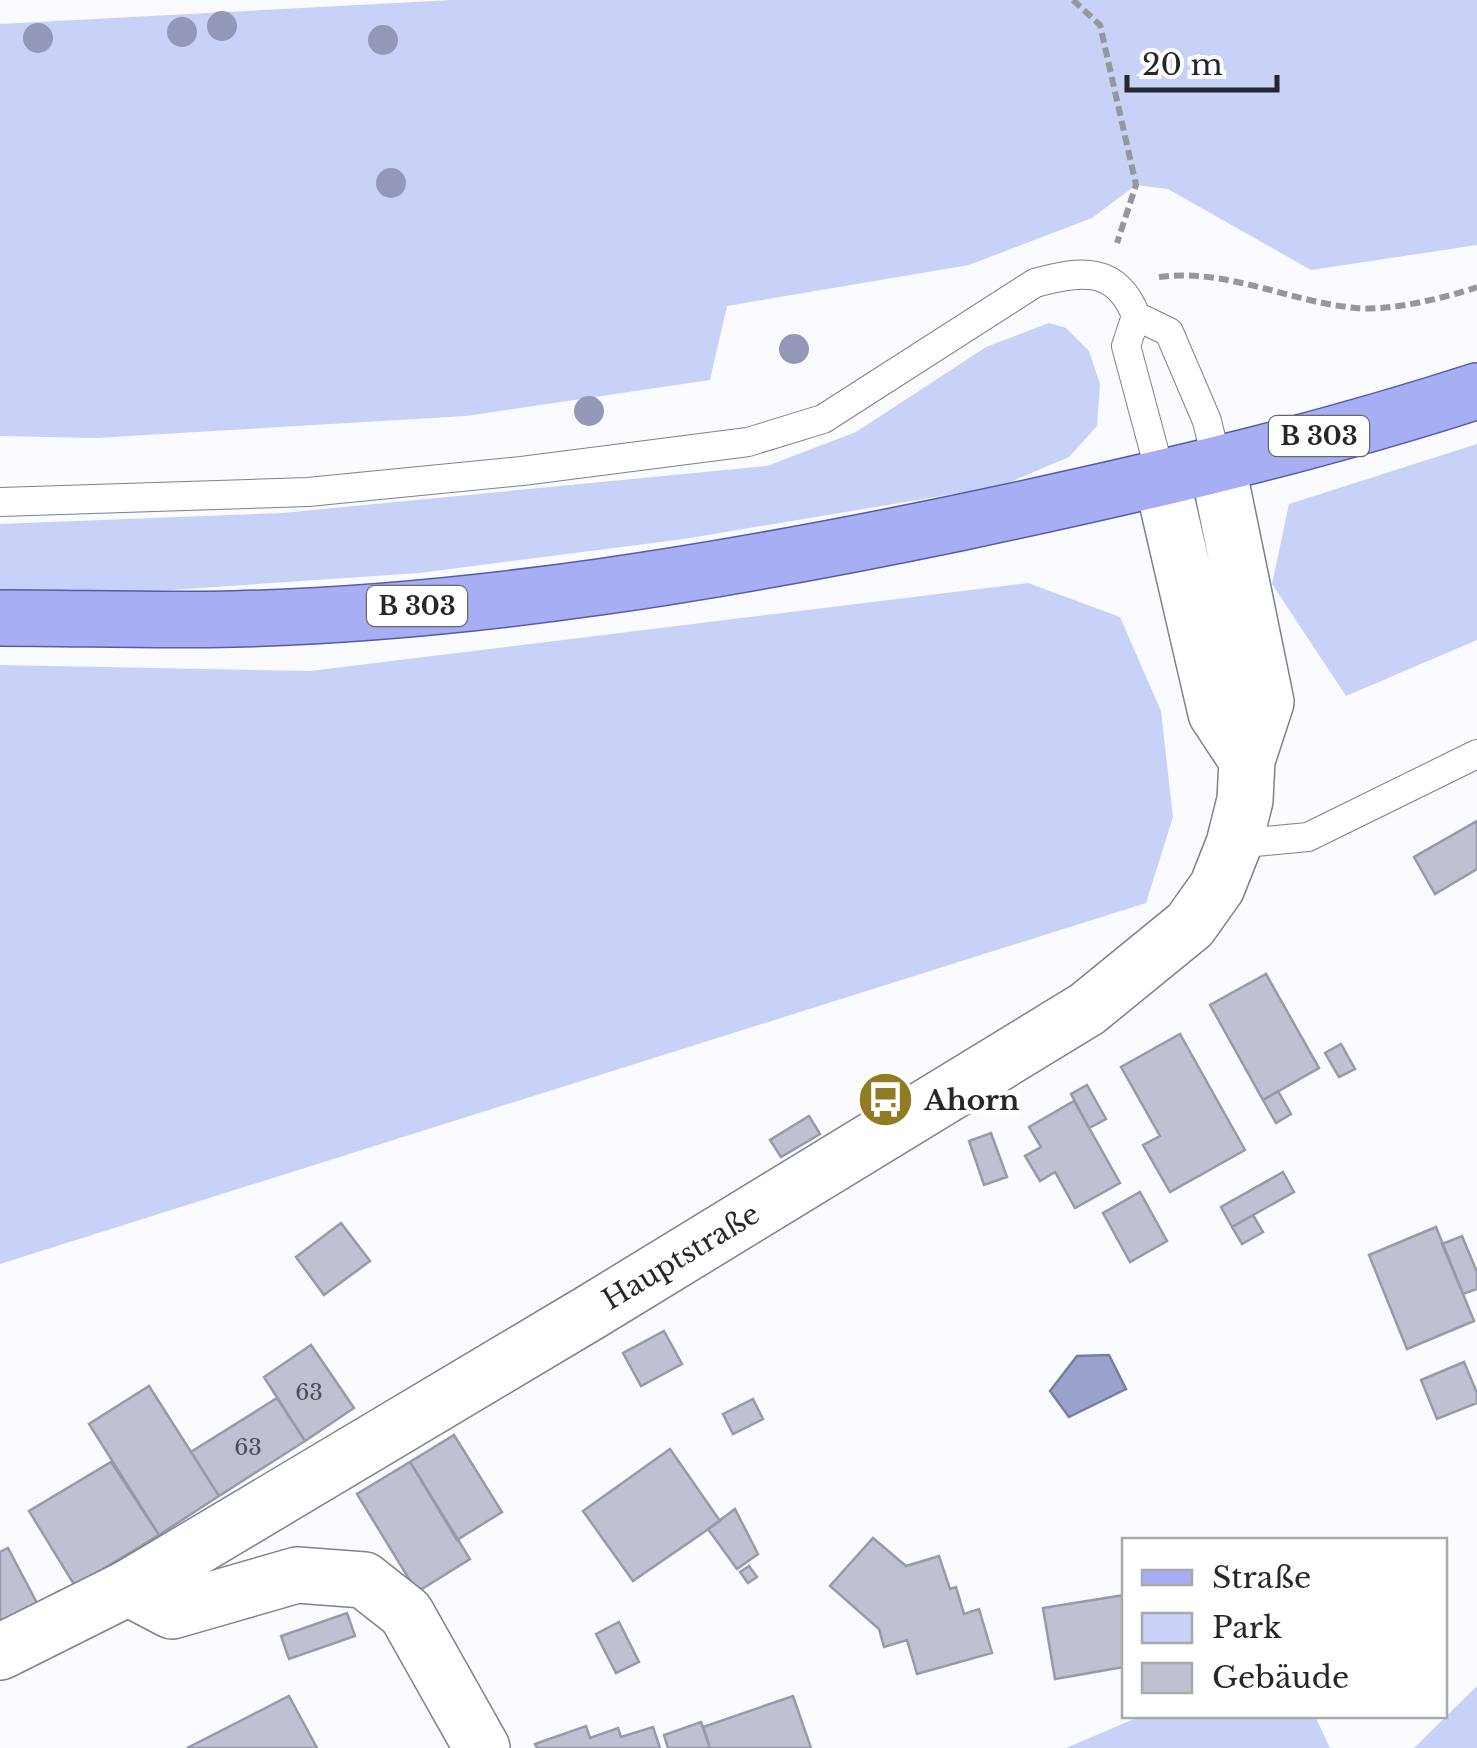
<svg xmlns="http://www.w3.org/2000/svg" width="1477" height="1748" font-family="'Libre Baskerville',serif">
<rect width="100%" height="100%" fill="#fafbfe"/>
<path fill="#c8d1f8" d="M452 0H1477V245L1311 270 1168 189 1136 185 1092 218 969 265 727 306 710 380 466 416 95 438 0 436V24Z
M1049 323 1066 328 1089 351 1100 384 1097 426 1069 457 1001 486 684 539 419 573 127 593 0 590V524L282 513 767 466 856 432 986 347Z
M1477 444V640L1346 696 1272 584 1289 504Z
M1028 583 1120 617 1161 711 1173 817 1146 903 0 1264V665L310 671Z
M1477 1686V1748H1414Z
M1141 1716H1315L1330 1748H1066Z"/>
<path fill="#9aa3ce" stroke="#777e9e" stroke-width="2.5" d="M1109 1355 1126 1389 1069 1417 1050 1391 1077 1356Z"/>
<path fill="#bdc1d2" stroke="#969aaa" stroke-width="2.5" d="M1477 821V869L1435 894 1414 857Z
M1266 974 1319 1068 1263 1100 1210 1005Z
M1180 1034 1245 1150 1170 1192 1143 1145 1160 1136 1121 1067Z
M1341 1044 1355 1069 1339 1077 1325 1053Z
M1087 1085 1106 1119 1089 1128 1071 1094Z
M1278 1091 1291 1114 1276 1123 1263 1100Z
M1074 1101 1120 1183 1075 1208 1055 1172 1040 1181 1025 1156 1041 1147 1029 1127Z
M809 1116 820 1134 781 1157 770 1140Z
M991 1133 1007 1177 984 1185 969 1141Z
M1283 1172 1294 1192 1232 1227 1221 1207Z
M1140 1192 1167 1241 1130 1262 1103 1213Z
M1253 1215 1263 1232 1242 1244 1232 1227Z
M341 1223 370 1261 324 1295 296 1257Z
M1436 1227 1474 1321 1407 1349 1369 1255Z
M1462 1236 1477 1272V1289L1463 1294 1442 1244Z
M664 1331 682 1364 641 1386 623 1353Z
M311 1345 354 1408 305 1441 264 1377Z
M1464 1362 1477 1393V1403L1437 1419 1421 1380Z
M149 1386 219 1496 159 1535 89 1424Z
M277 1398 305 1441 219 1496 191 1452Z
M753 1399 763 1419 733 1434 723 1414Z
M454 1435 502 1512 457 1540 410 1462Z
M670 1449 720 1521 633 1581 583 1511Z
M111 1462 159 1535 75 1586 29 1511Z
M410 1462 470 1559 417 1592 357 1494Z
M735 1509 758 1554 737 1569 708 1529Z
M873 1538 906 1566 939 1556 950 1589 956 1587 964 1614 979 1609 992 1653 917 1674 907 1640 884 1647 879 1629 830 1586Z
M8 1548 38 1605 0 1625V1552Z
M749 1566 757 1577 748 1583 740 1572Z
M1124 1595V1667L1055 1679 1043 1608Z
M347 1613 355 1636 289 1659 281 1636Z
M619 1622 639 1662 616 1673 596 1634Z
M289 1696 317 1748H187Z
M793 1696 811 1748H710L703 1727Z
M701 1722 710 1748H668L664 1735Z
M586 1726 590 1738 618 1728 621 1737 653 1727 660 1748H537L535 1744Z"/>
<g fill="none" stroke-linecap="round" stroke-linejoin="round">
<defs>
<path id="lane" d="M1136 316 1169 332 1207 421 1217 463
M0 502 308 492 522 471 748 442 823 419 1035 283C1081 270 1117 266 1136 316L1126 346 1162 480
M1234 844 1308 837 1477 754"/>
<path id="street" d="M128 1588 172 1611 297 1575 364 1580 406 1613 482 1748"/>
<path id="secondary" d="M1162 480 1216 713 1247 760
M0 1652 128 1588 591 1312 1087 1009 1190 925 1217 887 1234 844 1245 800 1247 760 1266 702 1217 463"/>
<path id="primary" d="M0 618C78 618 156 621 234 619 477 613 721 572 958 523 1133 486 1307 446 1477 391"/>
</defs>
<use href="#lane" stroke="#7d8190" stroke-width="30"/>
<use href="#street" stroke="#7d8190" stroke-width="58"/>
<use href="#secondary" stroke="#7d8190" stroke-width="58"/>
<use href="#primary" stroke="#545ca9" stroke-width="58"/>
<path stroke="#96979b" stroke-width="6" stroke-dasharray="10 5" stroke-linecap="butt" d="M1073 0 1100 25 1136 185 1117 243
M1159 277C1227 268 1290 302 1356 308 1390 311 1446 298 1477 287"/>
<use href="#lane" stroke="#fff" stroke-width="28"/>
<use href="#street" stroke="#fff" stroke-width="55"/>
<use href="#secondary" stroke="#fff" stroke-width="55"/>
<use href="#primary" stroke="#a7aef4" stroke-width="55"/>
</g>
<g fill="#9398b8">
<circle cx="222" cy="26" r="15"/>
<circle cx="182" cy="32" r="15"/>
<circle cx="38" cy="38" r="15"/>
<circle cx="383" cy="40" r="15"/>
<circle cx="391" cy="183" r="15"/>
<circle cx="794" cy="349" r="15"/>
<circle cx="589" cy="411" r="15"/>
</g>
<defs>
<symbol id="bus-disc" viewBox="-11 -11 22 22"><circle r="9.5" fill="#917c23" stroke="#fff"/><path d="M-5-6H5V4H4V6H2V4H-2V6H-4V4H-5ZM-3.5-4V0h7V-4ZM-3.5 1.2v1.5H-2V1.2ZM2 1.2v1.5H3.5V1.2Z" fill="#fff"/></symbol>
</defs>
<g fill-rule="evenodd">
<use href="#bus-disc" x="854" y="1068" width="63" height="63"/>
</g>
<g text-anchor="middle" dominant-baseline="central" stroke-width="10" stroke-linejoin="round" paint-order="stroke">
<g font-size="22" fill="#4c4e56">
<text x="309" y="1392">63</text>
<text x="248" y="1447">63</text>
</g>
<g fill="#fff" stroke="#67686c" stroke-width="2.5">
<rect x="1269" y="416" width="100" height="40" rx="8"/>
<rect x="367" y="586" width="100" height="40" rx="8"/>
</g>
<g font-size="25" font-weight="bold" fill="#26272d">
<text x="1319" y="436">B 303</text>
<text x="417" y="606">B 303</text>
</g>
<g font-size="28" font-weight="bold" fill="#26272d" stroke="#fff" text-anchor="start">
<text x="924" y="1100">Ahorn</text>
</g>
<g font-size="28" fill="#26272d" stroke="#fff">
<text transform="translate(681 1257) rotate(-31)">Hauptstraße</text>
</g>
</g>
<rect x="1122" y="1538" width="325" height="180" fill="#ffffff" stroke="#a8a9ab" stroke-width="2.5"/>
<rect x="1142" y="1570" width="50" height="15" fill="#a7aef4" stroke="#a8a9ab" stroke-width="2.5"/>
<text x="1212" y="1588" font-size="30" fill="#26272d">Straße</text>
<rect x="1142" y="1613" width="50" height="30" fill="#c8d1f8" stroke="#a8a9ab" stroke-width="2.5"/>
<text x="1212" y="1638" font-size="30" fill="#26272d">Park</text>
<rect x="1142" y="1663" width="50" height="30" fill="#bdc1d2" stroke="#a8a9ab" stroke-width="2.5"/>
<text x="1212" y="1688" font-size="30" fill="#26272d">Gebäude</text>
<path d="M1127 75v15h150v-15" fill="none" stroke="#26272d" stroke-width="5"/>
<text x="1142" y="75" font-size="30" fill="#26272d" stroke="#ffffff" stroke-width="8" paint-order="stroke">20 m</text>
</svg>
